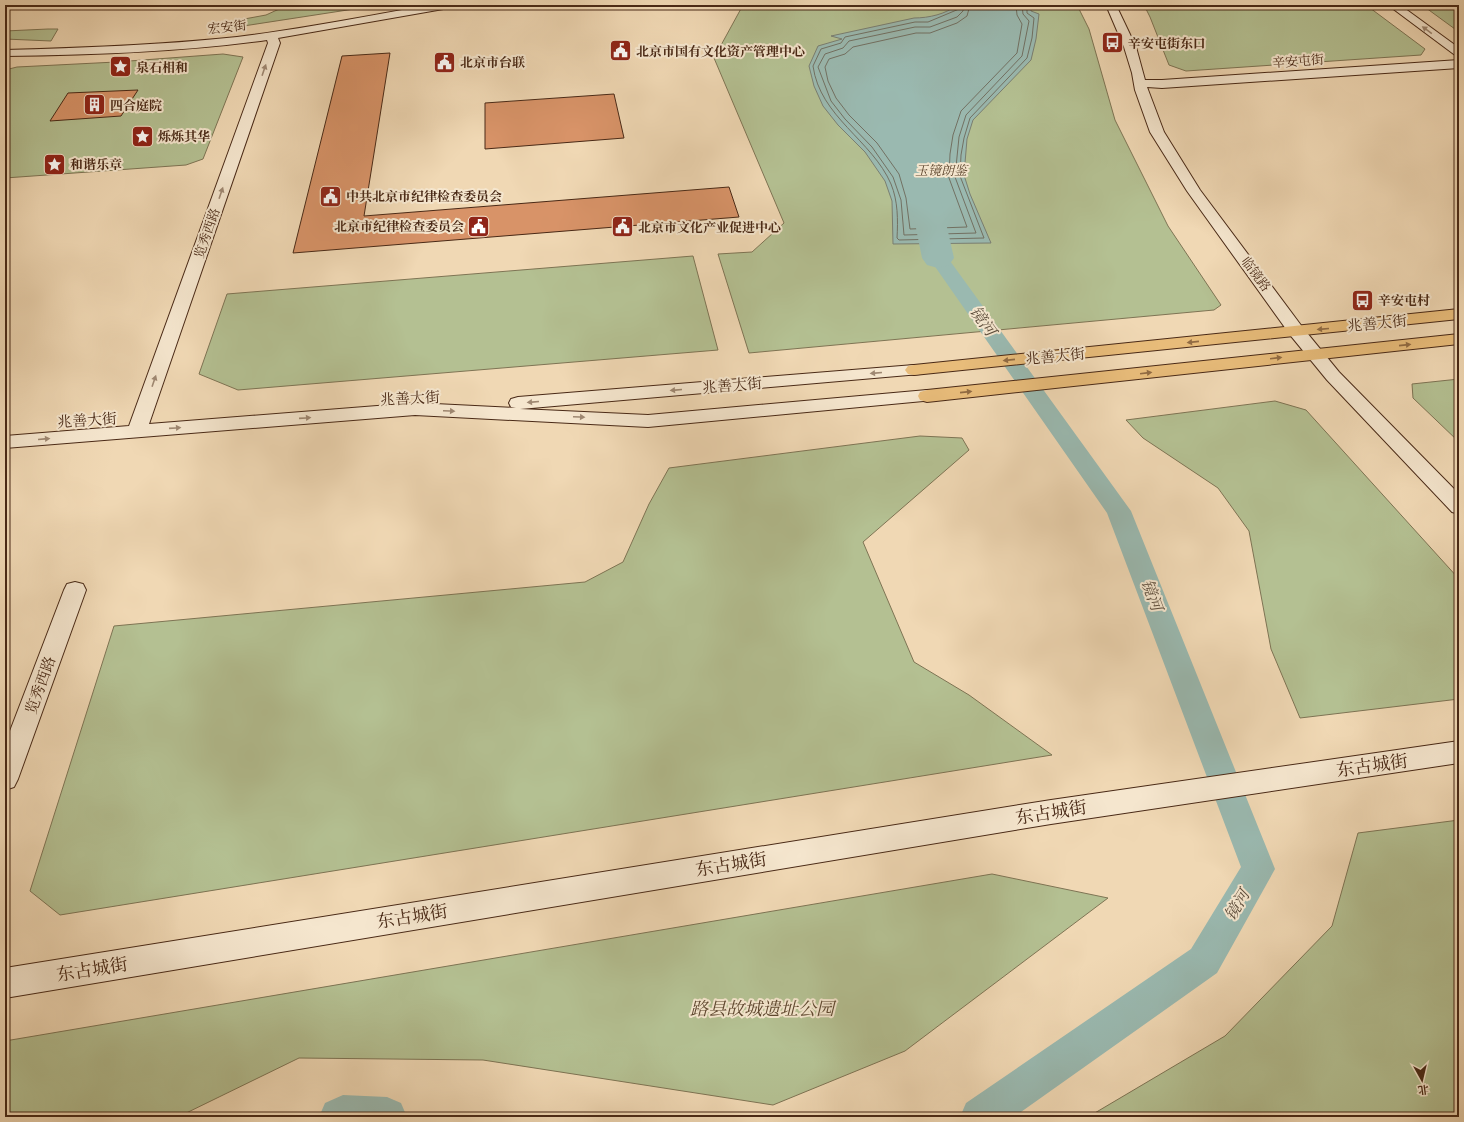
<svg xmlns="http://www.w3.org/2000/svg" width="1464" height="1122" font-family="'EB Garamond','Noto Serif SC',serif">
<rect width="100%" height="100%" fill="#f0d8b4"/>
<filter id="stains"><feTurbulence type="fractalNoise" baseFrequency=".005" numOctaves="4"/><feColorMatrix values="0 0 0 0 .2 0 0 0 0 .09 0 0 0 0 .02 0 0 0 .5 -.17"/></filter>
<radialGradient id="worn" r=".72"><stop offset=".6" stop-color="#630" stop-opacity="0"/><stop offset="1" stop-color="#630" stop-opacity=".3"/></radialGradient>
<path fill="#b4c092" stroke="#7e7454" d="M288 5H380L224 29 228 22 266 15Z
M743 5H1077L1089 29 1115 120 1168 226 1221 305 1214 310 749 353 718 254 752 252 784 223 714 58Z
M1144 5H1366L1425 49 1421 55 1186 71 1169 65 1150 17Z
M1422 5H1459V32Z
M48 29H58L51 41 5 39V31Z
M223 54 243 57 203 159 186 165 5 178V70L17 67 116 62Z
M693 256 718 350 238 390 199 374 227 294Z
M1459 379V442L1413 398 1412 384Z
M1275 401 1306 410 1459 579V699L1300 718 1271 649 1249 531 1218 488 1143 438 1126 420Z
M920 436 962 438 969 450 863 542 914 662 969 695 1052 755 60 915 30 891 114 626 585 582 623 562 649 504 669 468Z
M1459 820V1117H1088L1225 1036 1332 926 1358 833Z
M992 874 1108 898 905 1051 773 1105 483 1060 299 1058 178 1117H5V1041Z"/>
<path fill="#9ab9b0" stroke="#7a7f72" d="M957 5H1031V11L1039 14 1036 39 1031 60 973 120 967 139 964 175 970 194 991 243 893 244 892 201 885 181 865 152 838 125 823 106 814 86 809 66 818 46 842 39 831 36 914 18C929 18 946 14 957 5Z"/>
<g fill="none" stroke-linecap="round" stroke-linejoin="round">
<path stroke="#727163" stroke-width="1" d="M959 5V9L928 22H915L845 37 841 43 821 49 813 66C820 117 872 140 891 184 898 201 898 220 897 238L899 240 984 238 960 176 961 155 964 138 970 118 1027 58 1032 38 1034 18 1027 13V5
M964 5 963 11 957 17 930 27H915L849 41 843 48 825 54 818 67 831 101 845 119 872 147 893 177 901 200 904 235 976 233 955 177 959 137 966 115 1022 56 1029 21 1023 14 1022 5
M970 5 967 16 957 23 930 33H916L853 47 845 54 829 59 825 67 828 81 836 98 849 115 877 143 899 174 906 198 910 229 967 227 949 178 950 154 953 135 961 111 1017 53 1022 24 1017 15 1016 5"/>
<path fill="#9ab9b0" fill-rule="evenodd" d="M938 252 945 254 1131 511 1275 869 1217 973 1014 1117H960L966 1103 1191 949 1241 867 1107 513 929 258 931 254Z
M343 1095 387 1097 401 1103 407 1117H319L325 1103Z"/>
<path fill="#9ab9b0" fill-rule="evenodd" d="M922 174 932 177 937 183 954 258 949 265 938 268 927 265 922 258 907 183 912 177Z"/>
</g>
<path fill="#d89368" stroke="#492916" d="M390 53 364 216 729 187 739 217 293 253 342 56Z
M138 90 121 116 50 121 68 93Z
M614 94 624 138 485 149V103Z"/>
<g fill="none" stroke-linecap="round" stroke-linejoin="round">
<defs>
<path id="secondary" d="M431 5H454L449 8 278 38 280 43 149 424 415 403 516 408 511 407 509 403 511 399 518 397 914 365 920 366 923 370 920 374 520 409 648 415 927 390 934 392 936 396 934 400 648 427 415 415 5 448V436L129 426 268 43 267 40C180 52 92 55 5 56V50C83 48 160 45 237 37 302 29 366 16 431 5Z
M1106 5H1116L1136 47 1145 80H1162L1459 60V68L1162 88 1147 87 1164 132 1200 190 1303 328 1339 372 1459 494V514L1452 512 1327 380 1291 336 1187 191 1150 132 1135 90 1132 73 1124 47Z
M1388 5H1400L1459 48V56L1455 55Z
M75 582 83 584 86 590 18 779 14 787 5 790V744L64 590 67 584Z
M1459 741V763L1051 824 5 998V968L1051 800Z"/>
<path id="primary" d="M1459 309V319L914 375 908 374 905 370 908 366 914 365Z
M1459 334V344L927 402 920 400 918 396 920 392 927 390Z"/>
</defs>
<use href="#secondary" stroke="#492916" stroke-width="2"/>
<use href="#primary" stroke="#492916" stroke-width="2"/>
<use href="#secondary" fill="#f5e6ce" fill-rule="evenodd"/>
<use href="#primary" fill="#e8bc7a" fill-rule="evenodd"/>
</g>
<defs><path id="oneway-solid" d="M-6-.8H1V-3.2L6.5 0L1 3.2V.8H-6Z"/></defs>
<g fill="#9f8872">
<use href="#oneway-solid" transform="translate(1427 30) rotate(-144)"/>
<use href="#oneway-solid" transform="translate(264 70) rotate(-71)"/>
<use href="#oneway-solid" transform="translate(221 193) rotate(-71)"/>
<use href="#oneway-solid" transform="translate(876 373) rotate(175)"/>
<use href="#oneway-solid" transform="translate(154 381) rotate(-71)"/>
<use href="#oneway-solid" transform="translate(676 390) rotate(175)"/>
<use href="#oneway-solid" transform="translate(533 402) rotate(175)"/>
<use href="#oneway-solid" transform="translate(449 411) rotate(3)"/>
<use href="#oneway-solid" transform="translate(579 417) rotate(3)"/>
<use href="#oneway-solid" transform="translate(305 418) rotate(-4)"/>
<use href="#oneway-solid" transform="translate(175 428) rotate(-4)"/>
<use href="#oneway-solid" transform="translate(44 439) rotate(-5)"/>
</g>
<g fill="#916b43">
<use href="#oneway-solid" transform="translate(1323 329) rotate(175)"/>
<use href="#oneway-solid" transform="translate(1193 342) rotate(174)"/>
<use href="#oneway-solid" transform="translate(1405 345) rotate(-6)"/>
<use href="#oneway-solid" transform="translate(1276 358) rotate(-7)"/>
<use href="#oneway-solid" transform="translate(1009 360) rotate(174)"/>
<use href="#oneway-solid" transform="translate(1146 373) rotate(-7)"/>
<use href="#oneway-solid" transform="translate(966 392) rotate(-6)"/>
</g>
<defs>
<symbol id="bus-square" viewBox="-11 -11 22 22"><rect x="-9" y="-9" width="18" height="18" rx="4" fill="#8f2418" stroke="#f5e6ce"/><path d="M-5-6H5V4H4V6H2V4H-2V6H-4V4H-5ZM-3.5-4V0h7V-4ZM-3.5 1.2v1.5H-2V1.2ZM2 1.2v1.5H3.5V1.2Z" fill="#fff"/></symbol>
<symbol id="civic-square" viewBox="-11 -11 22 22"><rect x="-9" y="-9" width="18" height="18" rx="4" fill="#8f2418" stroke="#f5e6ce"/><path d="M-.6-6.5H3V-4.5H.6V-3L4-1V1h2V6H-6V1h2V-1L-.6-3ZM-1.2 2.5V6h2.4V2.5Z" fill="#fff"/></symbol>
<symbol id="sight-square" viewBox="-11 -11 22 22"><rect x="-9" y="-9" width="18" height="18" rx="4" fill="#8f2418" stroke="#f5e6ce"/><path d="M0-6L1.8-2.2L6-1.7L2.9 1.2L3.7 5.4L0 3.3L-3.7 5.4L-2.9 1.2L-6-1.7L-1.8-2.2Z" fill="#fff"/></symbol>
<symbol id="building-square" viewBox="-11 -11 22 22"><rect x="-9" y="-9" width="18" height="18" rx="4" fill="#8f2418" stroke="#f5e6ce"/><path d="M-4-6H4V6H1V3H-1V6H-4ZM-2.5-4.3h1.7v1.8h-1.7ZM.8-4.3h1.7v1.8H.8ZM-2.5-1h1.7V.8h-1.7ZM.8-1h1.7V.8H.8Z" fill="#fff"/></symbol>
</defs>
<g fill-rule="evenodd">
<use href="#bus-square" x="1100" y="30" width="25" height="25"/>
<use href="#civic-square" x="608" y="38" width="25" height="25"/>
<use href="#civic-square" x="432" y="50" width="25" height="25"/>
<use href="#sight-square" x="108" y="54" width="25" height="25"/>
<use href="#building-square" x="82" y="92" width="25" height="25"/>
<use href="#sight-square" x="130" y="124" width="25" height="25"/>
<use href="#sight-square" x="42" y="152" width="25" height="25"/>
<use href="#civic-square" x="318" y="184" width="25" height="25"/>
<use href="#civic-square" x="466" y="214" width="25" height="25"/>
<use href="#civic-square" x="610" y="214" width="25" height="25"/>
<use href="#bus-square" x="1350" y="288" width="25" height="25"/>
</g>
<g text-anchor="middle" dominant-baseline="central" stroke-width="4" stroke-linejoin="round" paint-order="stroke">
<g font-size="13" fill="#492916" stroke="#f5e6ce">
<text transform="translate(227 27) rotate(-6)">宏安街</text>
<text transform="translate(1298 61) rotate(-4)">辛安屯街</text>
<text transform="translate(207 233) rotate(-71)">览秀西路</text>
<text transform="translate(1256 274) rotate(53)">临镜路</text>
</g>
<g font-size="13" font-weight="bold" fill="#492916" stroke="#f5e6ce" text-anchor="start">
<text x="1128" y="43">辛安屯街东口</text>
<text x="636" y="51">北京市国有文化资产管理中心</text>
<text x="460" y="62">北京市台联</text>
<text x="136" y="67">泉石相和</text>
<text x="110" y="105">四合庭院</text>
<text x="158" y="136">烁烁其华</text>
<text x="70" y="164">和谐乐章</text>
<text x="346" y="196">中共北京市纪律检查委员会</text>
<text x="464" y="226" text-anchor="end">北京市纪律检查委员会</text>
<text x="638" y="227">北京市文化产业促进中心</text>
<text x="1378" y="300">辛安屯村</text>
</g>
<g font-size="13" font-style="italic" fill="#5e472f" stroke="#f5e6ce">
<text x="941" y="170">玉镜朗鉴</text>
</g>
<g font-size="15" fill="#492916" stroke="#f5e6ce">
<text transform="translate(1377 323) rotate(-6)">兆善大街</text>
<text transform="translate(1055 356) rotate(-6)">兆善大街</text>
<text transform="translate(732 385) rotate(-5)">兆善大街</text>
<text transform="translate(410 398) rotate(-3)">兆善大街</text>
<text transform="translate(87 420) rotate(-4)">兆善大街</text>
<text transform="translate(40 685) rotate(-70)">览秀西路</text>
</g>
<g font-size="16" font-style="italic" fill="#5d4d3c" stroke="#f5e6ce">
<text transform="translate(983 321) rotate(54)">镜河</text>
<text transform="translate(1152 595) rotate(69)">镜河</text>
<text transform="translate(1237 905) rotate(-59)">镜河</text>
</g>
<g font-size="18" fill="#492916" stroke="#f5e6ce">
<text transform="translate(1372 765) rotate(-8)">东古城街</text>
<text transform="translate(1051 812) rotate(-9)">东古城街</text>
<text transform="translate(731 864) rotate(-9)">东古城街</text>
<text transform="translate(412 916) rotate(-9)">东古城街</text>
<text transform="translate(92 969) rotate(-9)">东古城街</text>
</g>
<g font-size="18" font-style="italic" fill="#5e472f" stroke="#f5e6ce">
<text x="762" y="1008">路县故城遗址公园</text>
</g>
</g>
<rect width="1464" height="1122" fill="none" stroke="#f0d8b4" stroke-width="20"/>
<rect x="6" y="6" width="1452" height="1110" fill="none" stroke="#492916" stroke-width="2"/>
<rect x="10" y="10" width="1444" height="1102" fill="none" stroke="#492916"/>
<g transform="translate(1422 1080) rotate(172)" stroke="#f5e6ce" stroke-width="3" paint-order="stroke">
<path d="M0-3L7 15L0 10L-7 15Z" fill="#492916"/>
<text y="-6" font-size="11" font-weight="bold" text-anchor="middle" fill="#492916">北</text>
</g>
<rect width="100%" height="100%" filter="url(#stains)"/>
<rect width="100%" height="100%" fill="url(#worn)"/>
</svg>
